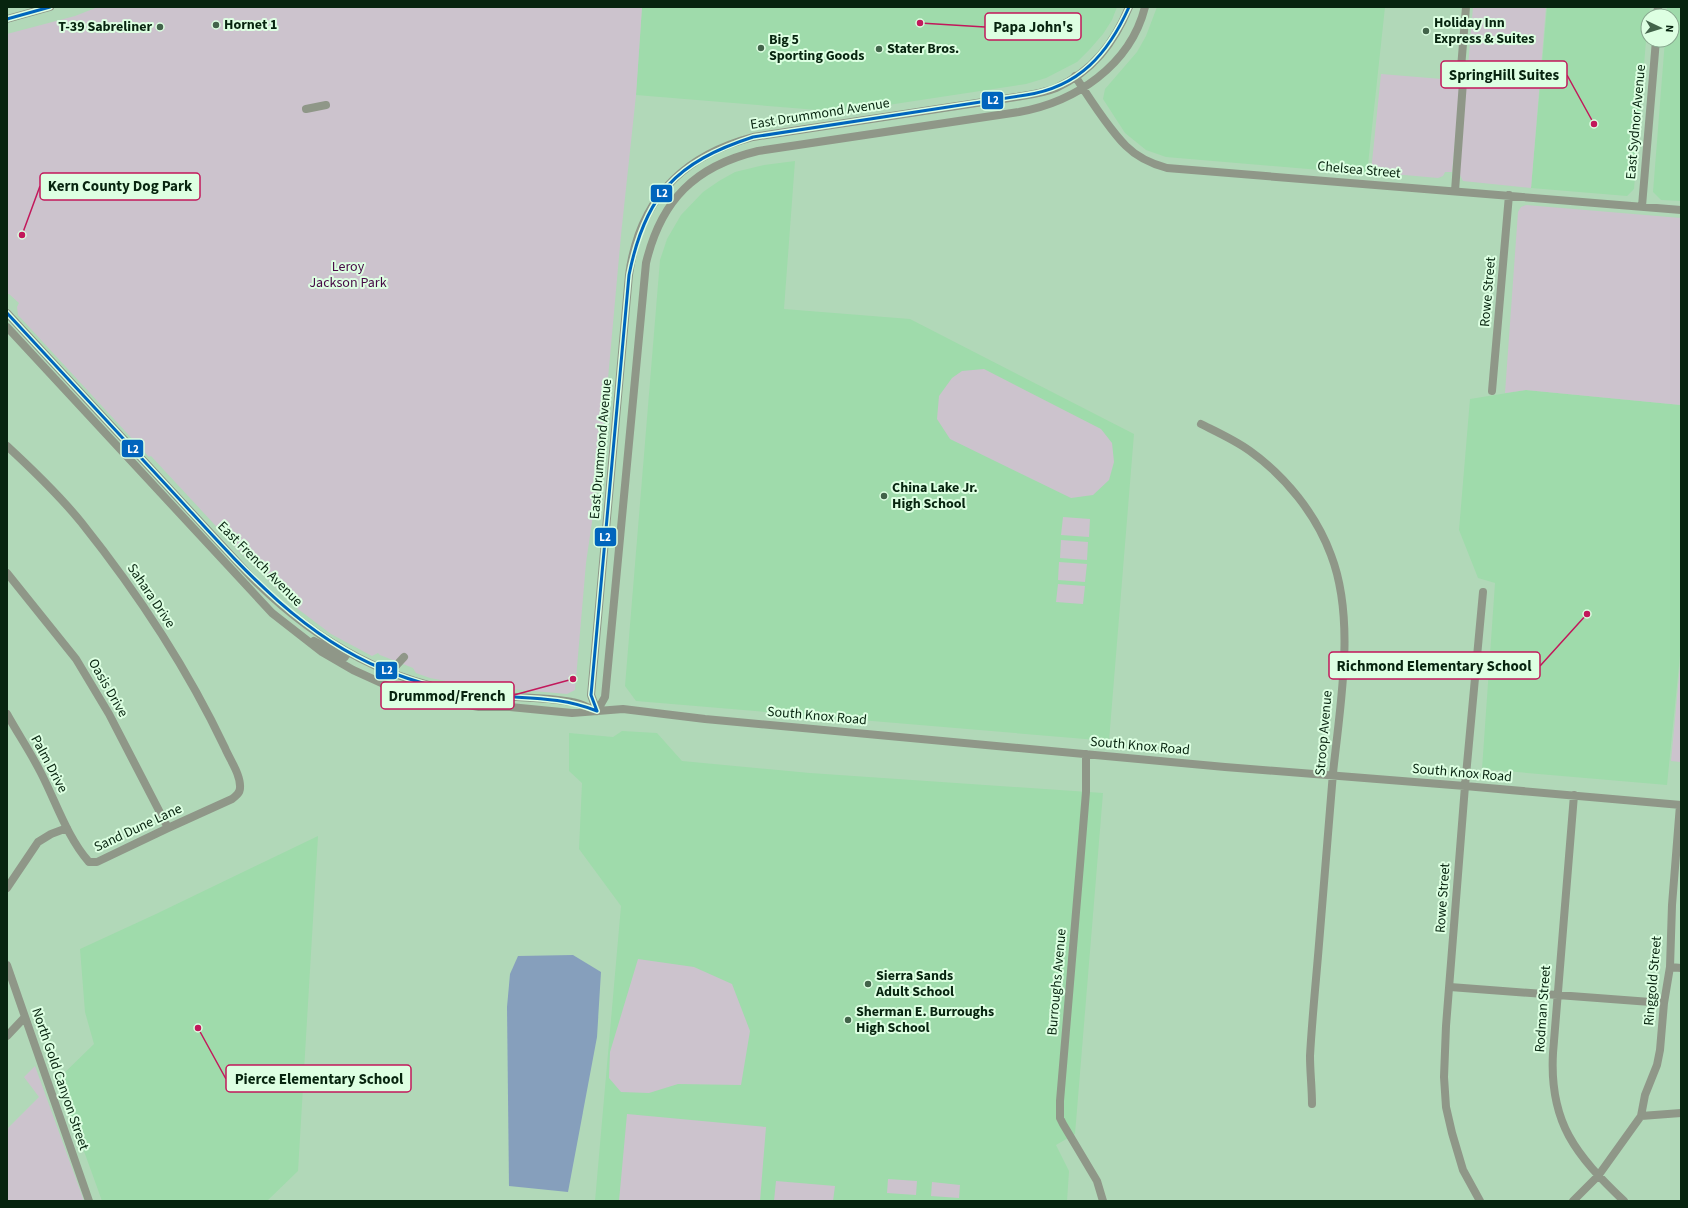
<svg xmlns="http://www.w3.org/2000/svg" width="1688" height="1208" font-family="'Source Sans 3',sans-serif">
<rect width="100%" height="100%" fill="#b1d8b8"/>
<path fill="#9fdbab" d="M642 7H1117L1112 20 1103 34 1090 49 1077 62 1046 78 1026 84 842 112 636 95Z
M1157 7H1385L1367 174 1166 157 1146 150 1125 133 1103 99 1105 89 1137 52 1146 36Z
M1547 7H1650L1649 16H1648L1634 189 1627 196 1531 188Z
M1667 7H1681V201L1661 200 1653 192 1665 40H1672V16H1667Z
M795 161 784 309 910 319 1134 434 1109 741 636 701 625 686 660 260 667 239 681 215 703 192 719 181 735 172 764 165Z
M1526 390 1681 405V645L1667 785 1482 769 1495 583 1478 578 1459 530 1470 399Z
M622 731 657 733 682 761 810 773 1103 793 1075 1134 1056 1145 1069 1171 1067 1201H595L621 906 579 849 582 783 569 771V733L613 737Z
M318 836 298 1171 267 1201H102L58 1079 94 1044 85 1012 80 949 156 914Z"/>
<path fill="#ccc3cd" d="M98 7H642L636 95 621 235 600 467 586 563 575 690 567 694 467 685 430 678 416 673 413 668 380 655 378 653 372 656 331 634 298 609 240 552 151 456 149 457 18 315 17 307 19 303 9 294H7V34L75 16Z
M1473 7H1546L1531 188 1463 181 1459 173Z
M1381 74 1454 80 1460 90 1452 172H1445L1443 176 1438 178 1371 172Z
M1526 205 1681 218V405L1526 390 1505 393 1518 212 1521 207Z
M984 369 1101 429 1112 443 1114 462 1109 480 1093 495 1071 498 950 439 937 419 939 396 952 378 962 371Z
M1063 517 1090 519 1089 537 1061 535Z
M1061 540 1088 542 1087 560 1060 558Z
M1059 562 1087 564 1085 582 1058 580Z
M1058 584 1085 586 1083 604 1056 602Z
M1681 655V762L1671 761Z
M638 959 694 967 732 984 750 1031 741 1085 678 1084 649 1093 621 1092 609 1078 610 1052Z
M35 1066 84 1201H7V1129L39 1097 24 1077Z
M627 1114 766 1127 760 1201H619Z
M888 1179 917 1181 916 1195 887 1193Z
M776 1181 835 1186 833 1201H774Z
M932 1182 960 1185 959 1198 931 1196Z"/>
<path fill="#869fbc" d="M573 955 601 972 597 1037 568 1192 509 1186 507 1007 510 974 518 956Z"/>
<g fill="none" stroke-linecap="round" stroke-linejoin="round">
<path stroke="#8f9788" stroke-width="8" d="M1657 16 1658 7
M7 19 50 7
M1075 76C1089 98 1109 129 1126 146 1137 157 1152 164 1167 168L1681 210
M306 109 326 105
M1455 191 1463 82 1461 68 1466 7
M1642 206 1656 40
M7 313 253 579C315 641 387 683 475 694 507 698 540 696 572 702 579 703 587 707 594 710
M7 327 272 613 322 652 353 670 386 685 424 697 479 707H510L572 713 623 709 705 719 1225 767 1465 786 1681 805
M1492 391 1509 195
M1201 424C1217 432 1235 440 1250 451 1285 476 1316 514 1331 555 1356 620 1340 705 1333 773 1328 830 1324 887 1319 944 1316 981 1312 1019 1310 1056 1310 1072 1312 1088 1312 1104
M7 446C33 470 59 495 81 522 137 592 187 668 225 748 230 760 241 775 240 788 240 793 236 796 232 799L168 828 97 862H89C67 837 56 802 41 773 31 753 18 734 7 714
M7 573 76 659 109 714 168 828
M314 641 345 657
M384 672 393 669 404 657
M597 711 605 697 646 263C661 200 695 166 758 151L1019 112C1075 102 1130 66 1145 7
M597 711 591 695 629 275C639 201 681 156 753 137L1016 97C1029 95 1044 93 1056 88 1093 71 1114 43 1129 7
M1086 754V792L1080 865 1060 1101V1118L1063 1124 1097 1181 1103 1201
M1574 795 1553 1053C1549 1123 1576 1155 1624 1201
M7 888 38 842 51 834 67 828
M7 965 89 1201
M1670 967 1681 968
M1450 987 1664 1003
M7 1036 24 1018
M1641 1116 1681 1113
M1480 1201 1463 1170 1452 1133 1446 1107 1444 1077 1446 1026 1465 786 1483 592
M1573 1201 1598 1176 1641 1116 1645 1095 1657 1065 1660 1050 1664 1003 1670 967 1672 905 1680 805"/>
<defs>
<path id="bus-1" d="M7 19 50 7
M7 313C61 371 115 430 169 488 233 557 294 632 383 669 416 683 452 692 487 695 527 699 559 696 597 711
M597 711 591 695 629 275C645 195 676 162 753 137L1026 95C1079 87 1108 54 1129 7"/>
</defs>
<use href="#bus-1" stroke="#ddffe2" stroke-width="6"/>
<use href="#bus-1" stroke="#0065bd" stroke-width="3"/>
</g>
<g fill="#42634a" stroke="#ddffe2" stroke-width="1.5">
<circle cx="216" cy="25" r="4"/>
<circle cx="160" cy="27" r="4"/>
<circle cx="1426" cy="31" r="4"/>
<circle cx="761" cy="48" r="4"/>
<circle cx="879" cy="49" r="4"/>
<circle cx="884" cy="496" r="4"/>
<circle cx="868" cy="984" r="4"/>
<circle cx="848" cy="1020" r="4"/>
</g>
<g text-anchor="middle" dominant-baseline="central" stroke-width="4" stroke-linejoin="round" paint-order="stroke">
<g font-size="14" font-weight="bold" fill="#07240f" stroke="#ddffe2" text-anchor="start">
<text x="1434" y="23">Holiday Inn<tspan x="1434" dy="16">Express &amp; Suites</tspan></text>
<text x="224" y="25">Hornet 1</text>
<text x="152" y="27" text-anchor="end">T-39 Sabreliner</text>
<text x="769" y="40">Big 5<tspan x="769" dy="16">Sporting Goods</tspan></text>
<text x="887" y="49">Stater Bros.</text>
<text x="892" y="488">China Lake Jr.<tspan x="892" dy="16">High School</tspan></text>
<text x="876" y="976">Sierra Sands<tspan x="876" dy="16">Adult School</tspan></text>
<text x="856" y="1012">Sherman E. Burroughs<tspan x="856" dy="16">High School</tspan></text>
</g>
<g font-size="14" fill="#07240f" stroke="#ddffe2">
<text transform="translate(820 114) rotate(-9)">East Drummond Avenue</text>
<text transform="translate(1636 122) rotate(-85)">East Sydnor Avenue</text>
<text transform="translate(1359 170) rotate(5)">Chelsea Street</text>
<text transform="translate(1488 292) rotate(-85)">Rowe Street</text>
<text transform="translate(601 449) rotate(-85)">East Drummond Avenue</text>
<text transform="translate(260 564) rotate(45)">East French Avenue</text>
<text transform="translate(151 596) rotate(56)">Sahara Drive</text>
<text transform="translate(108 688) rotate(60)">Oasis Drive</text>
<text transform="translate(817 716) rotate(5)">South Knox Road</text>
<text transform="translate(1324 733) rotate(-85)">Stroop Avenue</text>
<text transform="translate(1140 746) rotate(5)">South Knox Road</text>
<text transform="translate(49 764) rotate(62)">Palm Drive</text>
<text transform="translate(1462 773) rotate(5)">South Knox Road</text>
<text transform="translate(138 828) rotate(-25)">Sand Dune Lane</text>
<text transform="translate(1443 898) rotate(-86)">Rowe Street</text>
<text transform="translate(1653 981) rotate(-85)">Ringgold Street</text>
<text transform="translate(1057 982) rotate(-85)">Burroughs Avenue</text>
<text transform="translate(1543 1009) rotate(-86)">Rodman Street</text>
<text transform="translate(60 1079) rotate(71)">North Gold Canyon Street</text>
</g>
<g font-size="14" fill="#460845" stroke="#ddffe2">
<text x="348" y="267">Leroy<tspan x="348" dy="16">Jackson Park</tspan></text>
</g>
</g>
<path fill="none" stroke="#c2185b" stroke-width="1.5" d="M920 23L985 27M1594 124L1567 75M22 235L40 186M1587 614L1540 666M573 679L514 695M198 1028L226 1079"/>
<g fill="#c2185b" stroke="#ddffe2" stroke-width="1.5">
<circle cx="920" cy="23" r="4"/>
<circle cx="1594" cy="124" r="4"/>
<circle cx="22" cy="235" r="4"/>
<circle cx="1587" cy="614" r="4"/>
<circle cx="573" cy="679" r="4"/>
<circle cx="198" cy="1028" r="4"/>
</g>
<g fill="#ddffe2" stroke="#c2185b" stroke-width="1.5">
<rect x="985" y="13" width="96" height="27" rx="4"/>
<rect x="1441" y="61" width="126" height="27" rx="4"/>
<rect x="40" y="173" width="160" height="27" rx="4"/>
<rect x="1329" y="652" width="211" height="27" rx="4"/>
<rect x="381" y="682" width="133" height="27" rx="4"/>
<rect x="226" y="1065" width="185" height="27" rx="4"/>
</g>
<g font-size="15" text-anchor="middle" font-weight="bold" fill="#07240f">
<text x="1033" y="32">Papa John's</text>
<text x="1504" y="80">SpringHill Suites</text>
<text x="120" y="191">Kern County Dog Park</text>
<text x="1434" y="671">Richmond Elementary School</text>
<text x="447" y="701">Drummod/French</text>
<text x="319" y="1084">Pierce Elementary School</text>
</g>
<g stroke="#ddffe2" stroke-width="1.5">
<rect x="981" y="91" width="23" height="19" rx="4" fill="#0065bd"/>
<rect x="650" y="184" width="23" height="19" rx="4" fill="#0065bd"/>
<rect x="121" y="439" width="23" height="19" rx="4" fill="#0065bd"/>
<rect x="594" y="527" width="23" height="20" rx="4" fill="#0065bd"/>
<rect x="375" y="661" width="23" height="19" rx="4" fill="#0065bd"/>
</g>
<g font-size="11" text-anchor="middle" font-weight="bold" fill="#fff">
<text x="993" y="104">L2</text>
<text x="662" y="197">L2</text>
<text x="133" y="453">L2</text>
<text x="605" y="541">L2</text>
<text x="387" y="674">L2</text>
</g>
<rect width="1688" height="1208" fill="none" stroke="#07240f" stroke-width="16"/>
<g transform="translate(1660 28) rotate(94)"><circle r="19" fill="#ddffe2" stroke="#87a78e"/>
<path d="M0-3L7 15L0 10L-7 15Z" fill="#42634a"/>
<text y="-6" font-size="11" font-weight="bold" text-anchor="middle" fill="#07240f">N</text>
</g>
</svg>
